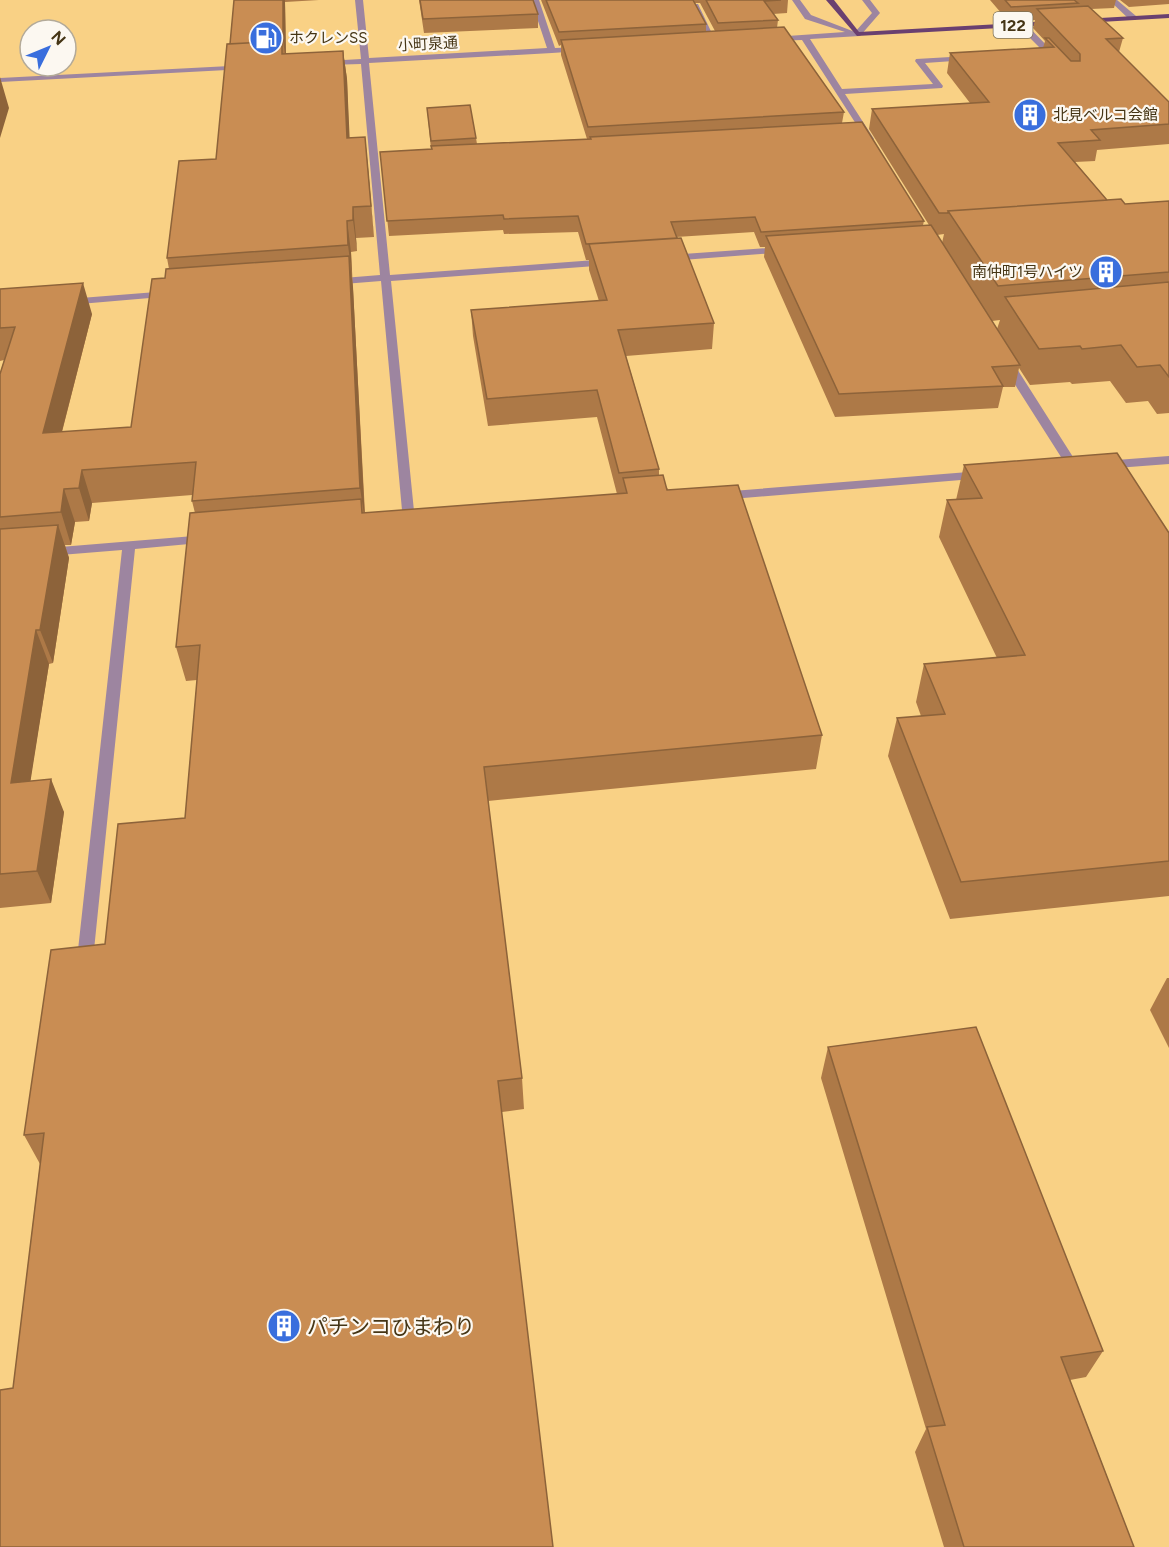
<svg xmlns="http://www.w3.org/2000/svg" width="1169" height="1547" font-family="Figtree,'Noto Sans JP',sans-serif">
<rect width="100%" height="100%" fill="#f9d185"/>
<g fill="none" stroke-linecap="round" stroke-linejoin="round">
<path fill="#9d85a0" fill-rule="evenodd" d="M355 0H363L369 58 547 48 531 0H539L555 48 581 47 585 49 581 51 552 53 369 63 390 275 609 259 614 262 609 265 391 281 415 521 409 525 403 521 381 281 331 285 326 282 331 279 380 275 361 64 327 65 323 63 327 61 361 59Z
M664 0H672L674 5 698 4 717 44H711L692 8 669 9Z
M792 0H800L811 15 855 32 872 13 862 0H870L880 13 860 36 810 39 842 89 933 84 915 61 916 59 968 56 972 58 968 60 925 63 943 86 942 88 845 94 874 139 867 141 802 40 773 41 769 39 773 37 845 32 805 19Z
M1109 0H1117L1136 16V20H1130Z
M1019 23H1025L1051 50V54L1034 55V51L1042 50 1019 27Z
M249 65V69H246L0 82V78Z
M783 247 787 248V252L669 261 664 258 669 255Z
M169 291 174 294 173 296 68 305 63 302 68 299Z
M1006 358 1012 361 1080 468 1078 471H1070L1068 468 1000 361Z
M1169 456V464L1103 469 1097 465 1103 461Z
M981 471 987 475 985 478 720 500 714 496 720 492Z
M206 535 211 536 212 539 211 542 135 549 94 950 92 955 86 957 80 955 78 950 122 550 48 556 42 552 48 548Z"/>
<path fill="#6a4070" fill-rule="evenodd" d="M826 0H834L859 32 1053 21 1057 23 1053 25 857 36Z
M1169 14V18L1083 23 1079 21 1083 19Z"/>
</g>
<path fill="#ad7947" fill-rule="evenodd" d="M234 0H319L285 2 286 54 343 51 347 79 349 138 365 137 374 237 356 238 357 251 351 252 365 513 617 494 597 417 488 426 473 336 471 310 599 301 589 270V260H586L578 232 504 234 503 230 389 236 380 152 431 149 427 108 476 138 477 144 587 139 561 55V45L559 46 541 0H788L787 13 773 14 778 20 777 28 844 112 842 123 924 221 923 225H929L869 129 872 109 970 103 947 73 950 53 1043 48 1045 41 1033 28 1035 20 1008 21 990 0H1116L1114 8 1091 9 1123 38 1119 52 1169 102V144L1097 150 1095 161 1075 162 1107 200 1125 204 1169 201V413L1157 414 1148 401 1126 403 1110 381 1072 384 1070 382 1030 385 1019 368 1015 387H1003L998 408 835 417 764 257 765 247H760L754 232 676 237 714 323 712 349 626 356 659 469V475L822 735 816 769 488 801 522 1078 524 1109 502 1112 13 1388 40 1164 24 1135 105 944 185 818 197 680 186 681 176 647 195 513 192 501V495L92 503 89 521 75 522 71 545H65L69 558 53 663 49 664 30 781 64 812 51 903 0 908V374L4 360 0 361V289L92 314 62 432 131 427 165 278 169 269 167 258 216 159 230 44ZM695 3H700L715 31 706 32V24ZM944 234 942 243 937 235ZM1000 320 997 329 992 321Z
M419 0H533L538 14V28L424 33Z
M1120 0H1169V4L1129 7Z
M964 465 1169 533V896L950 919 888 756 897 718 921 716 916 702 924 664 997 658 939 537 947 500H956Z
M1167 978H1169V1048L1150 1010Z
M828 1047 1103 1351 1086 1377 1070 1380 1134 1547H944L915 1452 926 1429 821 1078Z"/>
<path fill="#8d633a" d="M283 0H285V2L286 60 283 41Z
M343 51 347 79 351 168 347 138Z
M0 77 9 108 0 138Z
M365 137 368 167 374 237 371 206Z
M353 207 356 238 357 251 353 220Z
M347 221 351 252 352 277 348 245Z
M349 256 353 287 365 521 360 488Z
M83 283 92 314 53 466 43 433Z
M82 470 92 503 89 521 79 488Z
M64 489 75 522 71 545 61 512Z
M58 525 69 558 53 663 40 630Z
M36 630 49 664 25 816 11 783Z
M51 779 64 812 51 903 37 871Z"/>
<path fill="#c98d53" stroke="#8d633a" stroke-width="1.5" d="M234 0H283V41L230 44Z
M420 0H533L538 14 423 19Z
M546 0H693L706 24 559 32Z
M706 0H781L764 1 778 20 718 23Z
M1005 0H1074L1078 3 1011 7Z
M1088 6 1123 38 1106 39 1169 102V124L1091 130 1100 140 1058 143 1107 200 948 211V213H939L872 109 989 102 950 53 1054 47 1045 38H1049L1071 61H1080V54L1037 9Z
M784 27 844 112 588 127 561 40Z
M282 41V54L343 51 347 138 365 137 371 206 353 207V220L347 221 348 245 167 258 179 161 216 159 227 44Z
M470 105 476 138 431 141 427 108Z
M862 122 924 221 761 232 755 217 671 222 677 238 586 244 578 216 504 219 503 215 387 221 380 152 432 149 431 146 591 139 590 137Z
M1121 199 1125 204 1169 201V272L998 286 948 211Z
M931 225 1020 365 992 367 1003 386 839 394 766 236Z
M681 238 714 323 618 330 659 469 619 473 597 390 487 399 471 310 607 300 589 244Z
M349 256 360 488 192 501 196 462 82 470 79 488 64 489 61 512 0 517V374L15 327 0 328V289L83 283 43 433 131 427 152 279 165 278 166 269Z
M1169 282V377L1160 365 1137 367 1121 345 1082 349 1080 346 1039 349 1005 297Z
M1117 453 1169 533V861L961 882 897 718 945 714 924 664 1025 655 947 500 982 498 964 465Z
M663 475 667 490 738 485 822 735 484 767 522 1078 498 1081 553 1547H0V1390L13 1388 44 1133 24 1135 51 950 105 944 118 824 185 818 200 645 176 647 190 513 361 499 362 513 627 493 623 478Z
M58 525 40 630H36L11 783 51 779 37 871 0 874V529Z
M976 1027 1103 1351 1061 1357 1134 1547H964L927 1427 945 1425 828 1047Z"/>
<defs>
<symbol id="fuel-disc" viewBox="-11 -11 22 22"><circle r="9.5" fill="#396edd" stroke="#fcf8f1"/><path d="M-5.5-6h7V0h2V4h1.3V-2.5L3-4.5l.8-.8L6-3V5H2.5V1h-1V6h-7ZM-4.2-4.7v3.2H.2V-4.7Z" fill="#fff"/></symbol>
<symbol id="building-disc" viewBox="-11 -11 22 22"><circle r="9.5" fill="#396edd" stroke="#fcf8f1"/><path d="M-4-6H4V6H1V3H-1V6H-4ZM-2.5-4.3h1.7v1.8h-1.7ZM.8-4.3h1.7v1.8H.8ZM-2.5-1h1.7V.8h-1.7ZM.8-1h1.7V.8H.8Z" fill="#fff"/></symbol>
</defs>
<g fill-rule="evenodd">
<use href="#fuel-disc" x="247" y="19" width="38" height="38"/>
<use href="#building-disc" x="1011" y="96" width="38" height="38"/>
<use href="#building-disc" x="1087" y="253" width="38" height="38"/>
<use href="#building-disc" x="265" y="1307" width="38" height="38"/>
</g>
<g text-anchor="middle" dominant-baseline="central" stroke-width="4.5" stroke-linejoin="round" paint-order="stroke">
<g font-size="15" fill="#453515" stroke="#fcf8f1" text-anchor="start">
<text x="289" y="38">ホクレンSS</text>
<text x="1053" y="115">北見ベルコ会館</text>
<text x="1083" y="272" text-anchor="end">南仲町1号ハイツ</text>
</g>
<g font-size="15" fill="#453515" stroke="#fcf8f1">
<text transform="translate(428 44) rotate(-3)">小町泉通</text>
</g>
<rect fill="#fcf8f1" stroke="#7c7057" stroke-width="1.5" x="993.5" y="12" width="39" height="26" rx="4.5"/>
<g font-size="16" font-weight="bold" fill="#453515">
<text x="1013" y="25">122</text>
</g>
<g font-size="21" fill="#453515" stroke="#fcf8f1" text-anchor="start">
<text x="307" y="1326">パチンコひまわり</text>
</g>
</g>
<g transform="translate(48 48) rotate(47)"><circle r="28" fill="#fcf8f1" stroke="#b3aa99" stroke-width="1.5"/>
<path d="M0-4.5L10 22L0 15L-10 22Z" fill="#396edd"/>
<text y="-9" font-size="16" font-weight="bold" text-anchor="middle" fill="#453515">N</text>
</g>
</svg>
